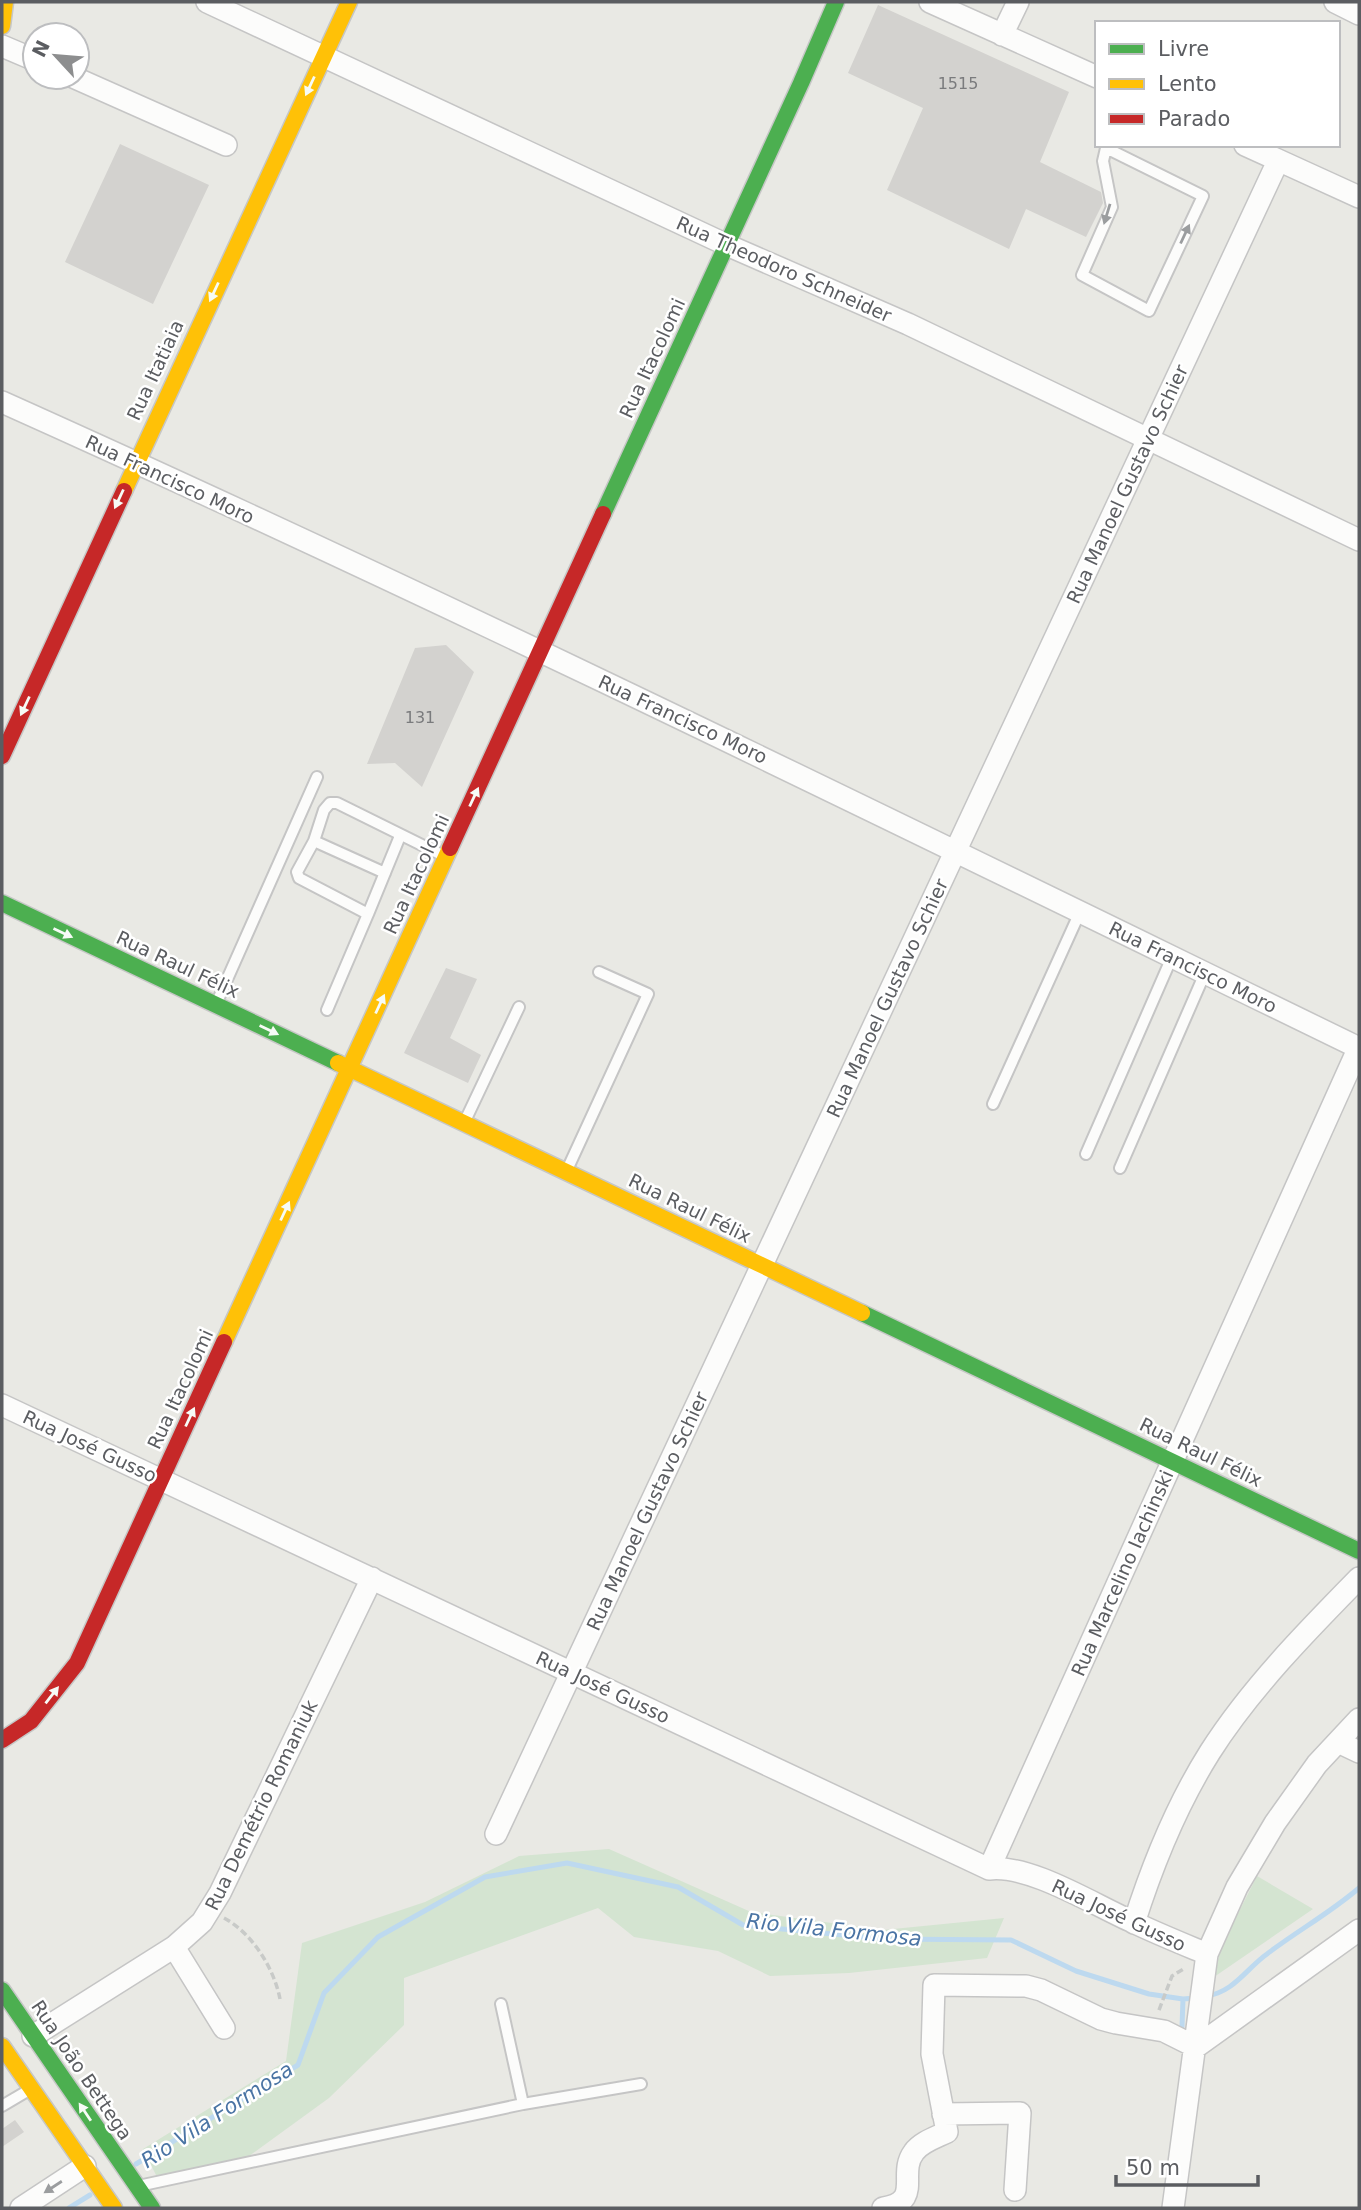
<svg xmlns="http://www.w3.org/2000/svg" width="1361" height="2210" font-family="'DejaVu Sans',sans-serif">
<rect width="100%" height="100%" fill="#e9e9e4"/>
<path fill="#d4e4d1" d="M609 1849 751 1912 883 1930 1004 1918 987 1958 849 1973 770 1976 718 1951 634 1937 598 1908 404 1978V2025L329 2098 249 2156 157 2177 143 2149 286 2061 302 1943 425 1902 519 1856Z
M1257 1876 1313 1909 1214 1977 1221 1947Z"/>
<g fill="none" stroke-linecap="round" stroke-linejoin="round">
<path stroke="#bdd9ef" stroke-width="5" d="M1206 1996C1233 1993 1247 1968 1267 1954 1297 1931 1330 1913 1359 1888
M1182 2027 1183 1999
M136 2164 298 2065 324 1993 378 1937 485 1877 567 1863 678 1887 743 1925 883 1939 1011 1940 1076 1971 1149 1994 1183 1999 1196 1998
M69 2208 90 2195"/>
</g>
<path fill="#d3d2cf" d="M878 5 1069 92 1040 162 1101 192 1103 203 1086 237 1026 209 1009 249 887 190 923 108 848 73Z
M120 144 209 185 153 304 65 262Z
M446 645 474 672 422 787 395 763 367 764 415 648Z
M446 968 477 979 450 1038 481 1055 468 1083 404 1053Z
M15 2120 24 2132 2 2147V2129Z"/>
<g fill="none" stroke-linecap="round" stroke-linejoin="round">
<defs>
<path id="lane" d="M1106 148 1203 196 1149 311 1082 275 1112 207 1103 161 1106 148 1107 145
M400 836 368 914 299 878 297 872 314 841 324 810 330 803H337L444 856
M314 841 385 873
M217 1002 317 777
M327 1010 368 914
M993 1104 1080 912
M465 1121 519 1007
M1086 1154 1172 957
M1120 1168 1205 973
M567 1170 648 994 599 972
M501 2004 523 2104
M2 2106 29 2090
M143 2185 523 2104 641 2084"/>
<path id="street" d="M207 2 727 245 908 324 1359 540
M930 2 1097 77
M1335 2 1359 14
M1002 35 1018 2
M2 46 35 60
M73 77 226 145
M1245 145 1359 197
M2 402C459 607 909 829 1359 1048
M2 1405 989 1869C1030 1864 1094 1905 1133 1922 1158 1934 1183 1944 1207 1954
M1338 1742 1359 1752
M496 1834 1278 161
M989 1869 1359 1047
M1134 1923C1153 1863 1176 1806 1210 1752 1250 1689 1307 1631 1359 1578
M174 1947 224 2028
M33 2036 174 1947 202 1922 220 1893 372 1578
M943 2114 1020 2113 1015 2190
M21 2208 85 2166
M883 2208C924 2201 897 2174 914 2152 921 2142 937 2137 947 2132L932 2054 934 1985 1026 1986 1041 1990 1101 2019 1116 2023 1164 2031 1196 2047 1359 1930
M1173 2208 1207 1954 1237 1887 1275 1823 1317 1764 1359 1719"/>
<path id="fast" d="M603 514 801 83 836 2
M2 903 338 1063
M862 1313 1359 1551
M2 1990 152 2208"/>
<path id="slow" d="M2 26 5 2
M124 491 349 2
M338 1063 862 1313
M224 1342 450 848
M2 2046 114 2208"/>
<path id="jam" d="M2 756 124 491
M450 848 603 514
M2 1740 31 1721 77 1663 224 1342"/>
</defs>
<use href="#lane" stroke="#c5c5c5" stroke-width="14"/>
<use href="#street" stroke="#c5c5c5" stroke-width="24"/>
<use href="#fast" stroke="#c6c7c6" stroke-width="19"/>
<use href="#slow" stroke="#c6c7c6" stroke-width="19"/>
<use href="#jam" stroke="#c6c7c6" stroke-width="19"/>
<path stroke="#c8cac8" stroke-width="3.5" stroke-dasharray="7 3.5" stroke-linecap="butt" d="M224 1918C252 1933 274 1968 280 1999
M1159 2010 1172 1976 1185 1968"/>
<use href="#lane" stroke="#fcfcfb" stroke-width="10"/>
<use href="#street" stroke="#fcfcfb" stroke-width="21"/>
<use href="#fast" stroke="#4caf50" stroke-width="16"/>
<use href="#slow" stroke="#ffc107" stroke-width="16"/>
<use href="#jam" stroke="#c62828" stroke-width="16"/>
</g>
<defs><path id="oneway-solid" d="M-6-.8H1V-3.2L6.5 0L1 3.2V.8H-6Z" transform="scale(1.75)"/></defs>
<g fill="#f6fbf6">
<use href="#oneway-solid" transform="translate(310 86) rotate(115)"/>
<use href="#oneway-solid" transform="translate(214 292) rotate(115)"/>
<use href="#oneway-solid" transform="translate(119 499) rotate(115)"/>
<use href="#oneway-solid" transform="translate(25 706) rotate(115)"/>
<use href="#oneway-solid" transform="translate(474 797) rotate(-65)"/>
<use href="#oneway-solid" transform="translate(63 933) rotate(25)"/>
<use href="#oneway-solid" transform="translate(380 1004) rotate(-65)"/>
<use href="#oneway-solid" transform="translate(269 1030) rotate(26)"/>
<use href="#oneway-solid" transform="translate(285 1211) rotate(-65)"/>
<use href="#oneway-solid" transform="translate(190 1417) rotate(-65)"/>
<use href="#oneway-solid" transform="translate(52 1695) rotate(-52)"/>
<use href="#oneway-solid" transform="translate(85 2112) rotate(-124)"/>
</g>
<g fill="#9b9d9f">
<use href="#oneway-solid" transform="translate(1107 214) rotate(107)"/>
<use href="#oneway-solid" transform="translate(1185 234) rotate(-65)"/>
<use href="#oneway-solid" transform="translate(53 2187) rotate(147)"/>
</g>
<g text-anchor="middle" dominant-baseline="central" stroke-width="5" stroke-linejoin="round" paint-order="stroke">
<g font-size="16" fill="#7a7b7d">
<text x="958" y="83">1515</text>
<text x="420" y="717">131</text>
</g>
<g font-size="19" fill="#5b5d61" stroke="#fff">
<text transform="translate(784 269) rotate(24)">Rua Theodoro Schneider</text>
<text transform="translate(652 358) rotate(-65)">Rua Itacolomi</text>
<text transform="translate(155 370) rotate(-65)">Rua Itatiaia</text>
<text transform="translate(170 479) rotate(25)">Rua Francisco Moro</text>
<text transform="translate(1127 484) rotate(-65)">Rua Manoel Gustavo Schier</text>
<text transform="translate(683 719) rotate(25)">Rua Francisco Moro</text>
<text transform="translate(416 874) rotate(-65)">Rua Itacolomi</text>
<text transform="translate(178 964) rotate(25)">Rua Raul Félix</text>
<text transform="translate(1193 967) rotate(26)">Rua Francisco Moro</text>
<text transform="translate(887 998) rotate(-65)">Rua Manoel Gustavo Schier</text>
<text transform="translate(690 1208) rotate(26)">Rua Raul Félix</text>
<text transform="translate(180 1389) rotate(-65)">Rua Itacolomi</text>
<text transform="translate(90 1446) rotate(25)">Rua José Gusso</text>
<text transform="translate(1201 1452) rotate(26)">Rua Raul Félix</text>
<text transform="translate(647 1511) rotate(-65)">Rua Manoel Gustavo Schier</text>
<text transform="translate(1122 1573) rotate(-66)">Rua Marcelino Iachinski</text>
<text transform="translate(603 1687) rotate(25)">Rua José Gusso</text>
<text transform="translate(261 1805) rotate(-64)">Rua Demétrio Romaniuk</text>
<text transform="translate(1119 1915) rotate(25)">Rua José Gusso</text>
<text transform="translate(82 2070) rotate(56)">Rua João Bettega</text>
</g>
<g font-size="21" font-style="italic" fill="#4a74a4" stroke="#fff">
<text transform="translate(834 1930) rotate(6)">Rio Vila Formosa</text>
<text transform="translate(217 2115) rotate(-33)">Rio Vila Formosa</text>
</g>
</g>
<rect width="1361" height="2210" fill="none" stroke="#5b5d61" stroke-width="7"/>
<rect x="1095" y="21" width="245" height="126" fill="#ffffff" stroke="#bdbec0" stroke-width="2"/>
<rect x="1109" y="44" width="35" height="10" fill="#4caf50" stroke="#bdbec0" stroke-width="2"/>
<text x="1158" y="56" font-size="21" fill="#5b5d61">Livre</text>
<rect x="1109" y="79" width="35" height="10" fill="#ffc107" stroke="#bdbec0" stroke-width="2"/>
<text x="1158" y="91" font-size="21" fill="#5b5d61">Lento</text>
<rect x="1109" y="114" width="35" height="10" fill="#c62828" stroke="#bdbec0" stroke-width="2"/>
<text x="1158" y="126" font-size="21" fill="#5b5d61">Parado</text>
<g transform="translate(56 56) rotate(296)"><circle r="33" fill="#ffffff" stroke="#bdbec0" stroke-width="2"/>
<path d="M0-5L12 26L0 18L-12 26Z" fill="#8d8e8f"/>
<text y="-10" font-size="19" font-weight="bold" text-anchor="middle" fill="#5b5d61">N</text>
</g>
<path d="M1116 2175v10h142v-10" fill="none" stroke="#5b5d61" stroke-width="3.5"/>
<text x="1126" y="2175" font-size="21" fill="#5b5d61" stroke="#ffffff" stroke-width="5" paint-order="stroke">50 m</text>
</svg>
